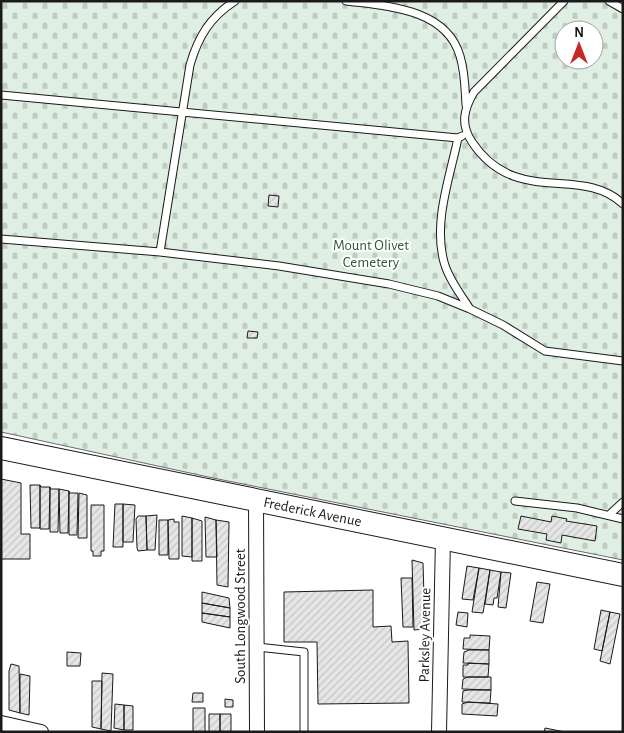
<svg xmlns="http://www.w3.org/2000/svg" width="624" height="733" font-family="'Alegreya Sans',sans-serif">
<defs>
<pattern id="cemetery-stones" width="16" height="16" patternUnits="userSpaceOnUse" patternTransform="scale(1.25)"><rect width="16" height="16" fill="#e0efe3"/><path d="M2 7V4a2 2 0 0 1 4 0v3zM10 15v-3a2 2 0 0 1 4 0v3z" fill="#c0ccc2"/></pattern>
<pattern id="building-hatch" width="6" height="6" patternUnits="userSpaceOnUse" patternTransform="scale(1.25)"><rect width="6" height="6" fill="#e6e6e6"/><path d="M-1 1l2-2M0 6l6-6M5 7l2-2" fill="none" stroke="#c5c5c5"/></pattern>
</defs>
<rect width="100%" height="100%" fill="#fff"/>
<path fill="url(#cemetery-stones)" stroke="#6a6a6a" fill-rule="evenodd" d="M1 1H623V560L213 478 1 432ZM564 30H594V60H564Z"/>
<path fill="url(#building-hatch)" stroke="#1a1a1a" d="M269 195 279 196 278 207 268 206Z
M248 331 258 332 257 338H247Z
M1 479 21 483V534H30V559H1Z
M30 485H40V528H31Z
M40 485 41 487H50L49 529H40Z
M50 487V489H59L58 532H50Z
M59 489 69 491 68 533H60Z
M69 491V493H78L77 535H69Z
M79 493 87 495V538H78Z
M115 504H123V547H113Z
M123 504 135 505 133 542H123Z
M91 505H104V551H101V556H93V551H91Z
M157 515 155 550H147L146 516Z
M138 516H146L147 550 138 551 137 548 136 519Z
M182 516 192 518V557L182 556Z
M521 516 551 522 552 516 567 519 566 521 597 526 595 541 562 535 561 543 546 540 547 534 518 529Z
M205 517 216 520 217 557H206Z
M192 518 202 521V561H192Z
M174 519V522H179V559H169L168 520Z
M159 520H168V555H159Z
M216 520 229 522 228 587 217 585Z
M412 560 423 563 425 629 414 630Z
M467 566 479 568 473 600 462 599Z
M479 568 490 570 483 613 472 612Z
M490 570 501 572 497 598H494L493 605 485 604Z
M501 572 511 573 506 608 498 607Z
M401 578H412L413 627H403Z
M537 582 550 584 543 623 530 621Z
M373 590V627L391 626 392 642 408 641 409 703 318 704 317 642H284V592Z
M202 592 229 598 230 608 202 603Z
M202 603 230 608V617L202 613Z
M601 610 610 612 602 651 594 649Z
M458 612 468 613 467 627 456 625Z
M610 612 620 614 610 664 600 661Z
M202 613 230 617V628L202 622Z
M470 635 490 636 489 650 463 649 464 638H470Z
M469 650H489V664L463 663 464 652Z
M67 652 81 653 80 666H67Z
M468 663 489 664 488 677H463V665H468Z
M11 664 19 666 20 713 9 710V671Z
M102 673 113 674 111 731 101 729Z
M20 674 30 676 29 715 20 713Z
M468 677H491V690L462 689 463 679Z
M92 681H102L101 729 92 727Z
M468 690H491L490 703 462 702 463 691Z
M193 693H203V702H192Z
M225 699 233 700V707H225Z
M468 702 498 704 497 716 462 714V704Z
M115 704 124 705V730L114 728Z
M124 705 133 706V730H124Z
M193 708H205V732H193Z
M209 714H220V732H209Z
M220 714H231V732H220Z
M545 728 565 732H544Z"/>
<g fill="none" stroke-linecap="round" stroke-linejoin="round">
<defs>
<path id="lane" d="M346 1C386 6 446 8 460 56 465 72 465 88 466 105
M564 1 474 92C464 109 460 124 472 142 516 208 581 164 623 204
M609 1 623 9
M1 95 458 138
M462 136 458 138C450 177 433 222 444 262 448 278 461 295 470 309
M1 239 160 252 279 266 389 284 438 296 470 309 503 325 545 351 623 361
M160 252 190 65C198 37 210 17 235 1
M515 501 577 508 623 519
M609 515 623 502
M257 647 304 652V732"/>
<path id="street" d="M256 500 257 732
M1 723 41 732
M439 732 443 538"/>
<g id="primary">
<path id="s1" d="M1 448 623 575"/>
</g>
</defs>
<use href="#lane" stroke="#1a1a1a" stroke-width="9"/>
<use href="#street" stroke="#1a1a1a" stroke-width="16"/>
<use href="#primary" stroke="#1a1a1a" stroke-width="24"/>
<use href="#lane" stroke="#fff" stroke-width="7"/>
<use href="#street" stroke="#fff" stroke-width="14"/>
<use href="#primary" stroke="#fff" stroke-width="22"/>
</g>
<g text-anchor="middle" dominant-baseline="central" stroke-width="4" stroke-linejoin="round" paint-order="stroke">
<g font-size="15" fill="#2b5a34" stroke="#fff">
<text x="371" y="245">Mount Olivet<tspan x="371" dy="17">Cemetery</tspan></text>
</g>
<g font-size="15" fill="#1a1a1a" stroke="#fff">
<text stroke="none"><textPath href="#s1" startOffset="318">Frederick Avenue</textPath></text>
<text transform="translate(240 616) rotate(-90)">South Longwood Street</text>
<text transform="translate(425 635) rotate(-89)">Parksley Avenue</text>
</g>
</g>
<rect width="624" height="733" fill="none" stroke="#1a1a1a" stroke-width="5"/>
<g transform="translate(579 45)"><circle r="24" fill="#ffffff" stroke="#a3a3a3"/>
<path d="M0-4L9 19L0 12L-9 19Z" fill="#c62828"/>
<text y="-8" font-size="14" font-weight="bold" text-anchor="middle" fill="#1a1a1a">N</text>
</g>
</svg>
